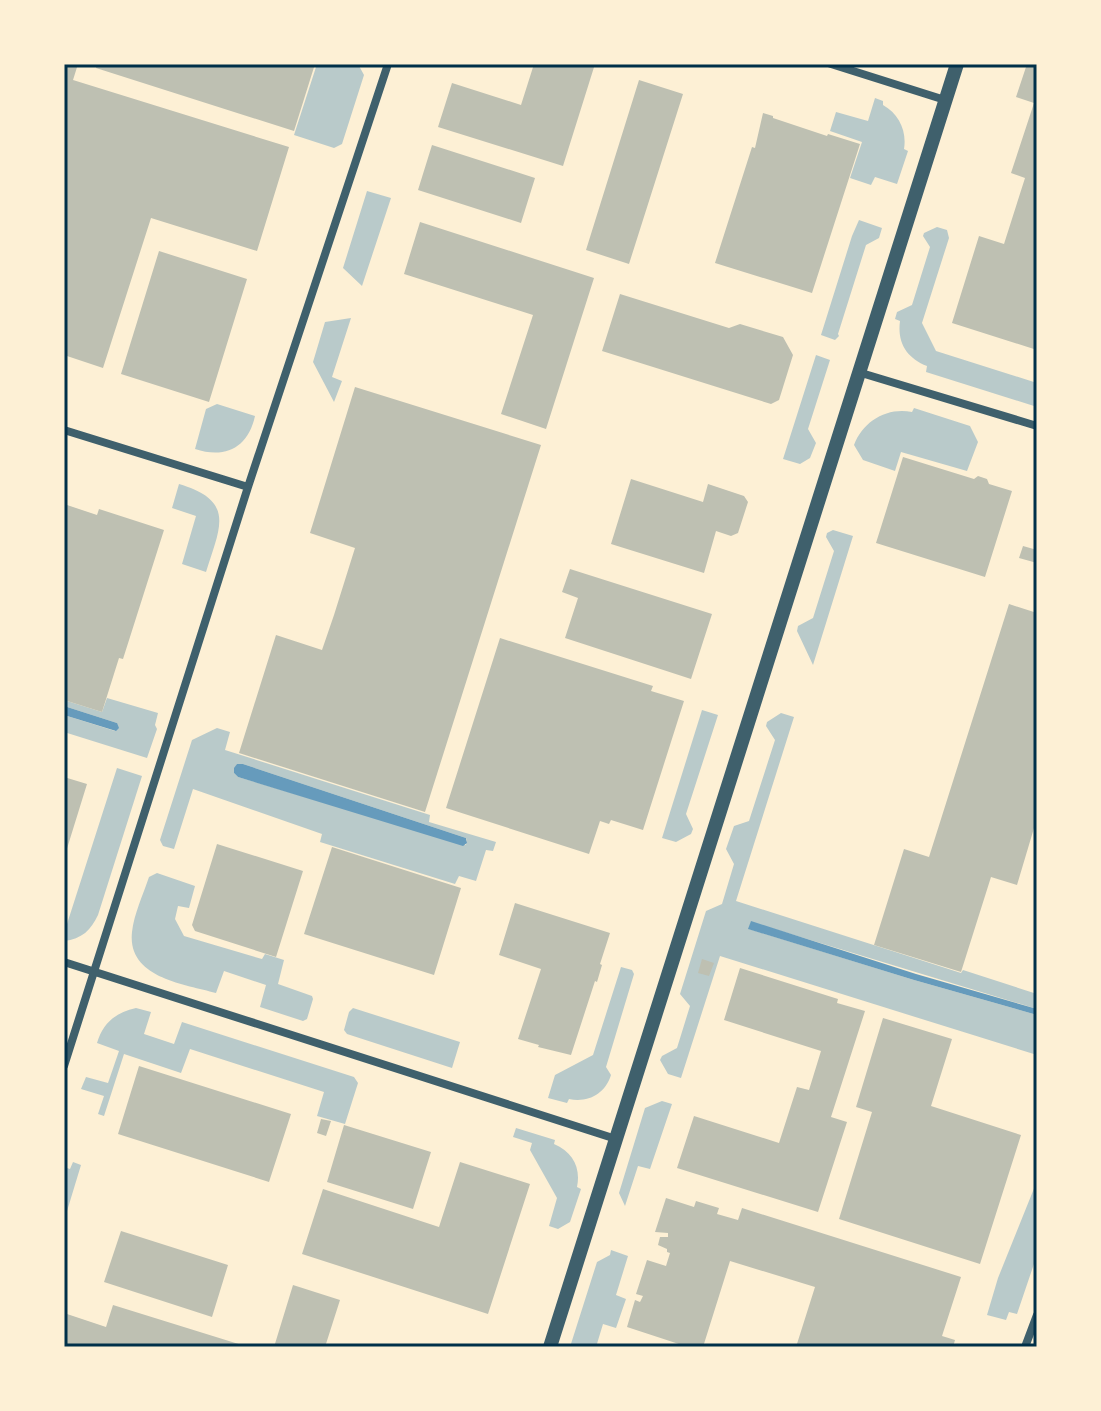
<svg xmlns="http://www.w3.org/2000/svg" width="1101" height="1411" font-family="'Sofia Sans Condensed',sans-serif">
<rect width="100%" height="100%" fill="#fdf0d5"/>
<path fill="#b9caca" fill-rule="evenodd" d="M317 64H358L364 75 342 144 334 148 294 135Z
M875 98 883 101V105C899 114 907 131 904 149L908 151 897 184 875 177 871 185 850 178 862 142 830 131 836 112 868 121Z
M367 191 391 198 362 286 343 268Z
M859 220 882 228 879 238 866 245 838 334 839 336 835 340 821 335 852 236Z
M937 227 947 230 949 238 922 323 936 351 1037 383V404L1034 406 926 372 927 366C907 358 897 343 900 321L895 319 897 312 912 305 930 247 923 236 924 233Z
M351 318 332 377 342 381 334 402 313 362 325 322Z
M816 355 830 360 808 429 816 443 810 458 800 464 783 459Z
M217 404 255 416C248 448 225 459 195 449L206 409Z
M914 408 970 426 978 442 967 471 901 452 895 471 863 460 854 445C863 421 887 407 912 412Z
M179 484C236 501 220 527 206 572L182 564 196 516 172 508Z
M833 530 853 536 813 665 797 631 798 626 813 618 834 551 826 537 827 533Z
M107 698 158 713 155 725 157 729 147 758 64 732V715L115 731 117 723 64 706V700L102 712Z
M702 710 718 715 686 814 693 829 691 834 676 842 662 838Z
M781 713 794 717 736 901 961 973 963 970 1037 994V1009L751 922 749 929 914 980 1037 1015V1055L720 956 681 1078 668 1074 660 1060 662 1056 677 1048 690 1006 680 994 706 911 722 904 734 864 726 849 734 826 749 821 775 740 766 726 767 722Z
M217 728 230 732 225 750 430 815 429 822 496 842 493 851 486 850 476 881 459 876 455 884 320 842 322 834 193 789 174 849 163 846 160 840 192 740ZM237 764H243L466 838 467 840 466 845 238 777 234 773Z
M117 768 142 776 98 915C91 930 82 939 64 941V925L67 924Z
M157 873 195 886 189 908 178 906 175 919 184 936 262 959 265 954 284 960 278 984 312 996 313 999 307 1019 303 1021 260 1007 266 985 224 971 216 993C184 984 127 978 132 932 134 914 143 895 149 877Z
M621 967 632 970 634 974 606 1067 611 1075C605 1094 588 1103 569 1099L567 1103 548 1098 555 1075 593 1055Z
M136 1008 151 1012 144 1034 174 1044 182 1022 354 1077 358 1083 345 1124 317 1116 324 1092 190 1049 181 1073 124 1054 104 1116 98 1114 104 1096 81 1089 86 1077 108 1083 119 1051 97 1043C103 1023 115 1013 136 1008Z
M353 1008 460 1042 452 1068 347 1034 344 1030 349 1012Z
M662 1101 672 1104 650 1169 638 1166 625 1206 619 1193 645 1108Z
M516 1128 555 1140 554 1144C573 1152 581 1168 577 1187L581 1189 570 1222 558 1229 549 1226 557 1198 530 1150 532 1143 513 1137Z
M73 1162 81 1165 64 1221V1167L70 1169Z
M1037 1181V1255L1017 1314 1009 1312 1006 1320 987 1315 998 1278Z
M611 1250 628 1256 616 1295 626 1299 616 1328 603 1324 596 1347H570L597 1262 610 1255Z"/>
<path fill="#669bbc" d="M64 706 117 723 119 728 116 731 64 715Z
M237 764H243L466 838 467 843 463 846 238 777 234 773V768Z
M751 921 916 974 1037 1009V1015L914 980 748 929Z"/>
<path fill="#bec0b2" d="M64 64H78L73 80 289 147 257 251 151 218 103 368 64 355Z
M97 64H315L294 131 96 68Z
M534 64H595L563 166 438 127 452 83 521 105Z
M1027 64H1037V350L952 323 979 236 1004 244 1025 178 1011 173 1034 103 1016 97Z
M639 80 683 94 629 264 586 250Z
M763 113 773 116V118L827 136 828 134 860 144 812 293 715 263 752 147 755 148Z
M432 145 535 178 521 223 418 190Z
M420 222 594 278 546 429 501 414 533 315 404 274Z
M159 251 247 279 209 402 121 374Z
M620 294 729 328 740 324 783 337 793 355 779 400 771 404 602 351Z
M355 387 541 445 425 812 239 753 276 635 322 650 334 615 355 548 310 533Z
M903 457 974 479 978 476 987 479 989 484 1012 491 985 577 876 543Z
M631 479 703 502 708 484 744 496 748 502 738 533 731 536 716 531 704 573 611 544Z
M67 505 97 515 99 509 164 530 123 659 119 658 102 712 64 700V515Z
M1023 546 1037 550V563L1019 558Z
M570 569 712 614 691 679 565 638 578 598 562 592Z
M1009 604 1037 613V818L1017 885 991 877 961 972 874 945 904 849 929 857Z
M500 638 653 686 651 691 684 701 643 830 611 820 609 824 600 821 589 854 446 808Z
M64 777 87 784 65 855H64Z
M217 844 303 871 276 957 195 931 192 925Z
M332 847 461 888 434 975 304 934Z
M515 903 610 933 600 964 602 965 597 982 595 981 571 1055 538 1047 539 1045 518 1039 541 969 499 955Z
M702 959 714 963 709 976 698 973Z
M740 968 838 999 837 1003 865 1011 831 1117 847 1122 818 1212 677 1168 694 1116 779 1143 797 1087 809 1090 821 1051 724 1020Z
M883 1018 952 1039 931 1106 1021 1135 980 1264 839 1219 872 1112 856 1107Z
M139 1066 291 1114 269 1182 118 1134Z
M321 1119 331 1121 326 1136 317 1133Z
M344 1125 431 1152 413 1209 327 1182Z
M460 1162 530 1184 488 1314 302 1254 323 1189 439 1227Z
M666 1198 694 1207 696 1201 719 1208 717 1214 738 1220 742 1208 961 1277 942 1336 955 1340 953 1347H796L815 1287 730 1261 703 1347H688L627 1327 635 1300 640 1302 643 1296 636 1294 647 1260 666 1266 670 1253 667 1252V1249L658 1245 660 1237H668V1233L655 1232Z
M121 1231 228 1265 212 1317 104 1282Z
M293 1285 340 1300 325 1347H274Z
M113 1305 245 1346V1347H64V1313L106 1327Z"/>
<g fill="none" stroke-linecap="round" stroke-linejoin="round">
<path stroke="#3f606c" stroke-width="8" d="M831 64 945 100
M858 372 1037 426
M64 430 248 487
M64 962 616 1139
M64 1066 248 487 388 64
M1025 1347 1037 1315"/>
<path stroke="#3f606c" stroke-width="14" d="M550 1347 957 64"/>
</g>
<rect width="1101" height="1411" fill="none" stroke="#fdf0d5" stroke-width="132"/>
<rect x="66" y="66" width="969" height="1279" fill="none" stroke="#003049" stroke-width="3"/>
</svg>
